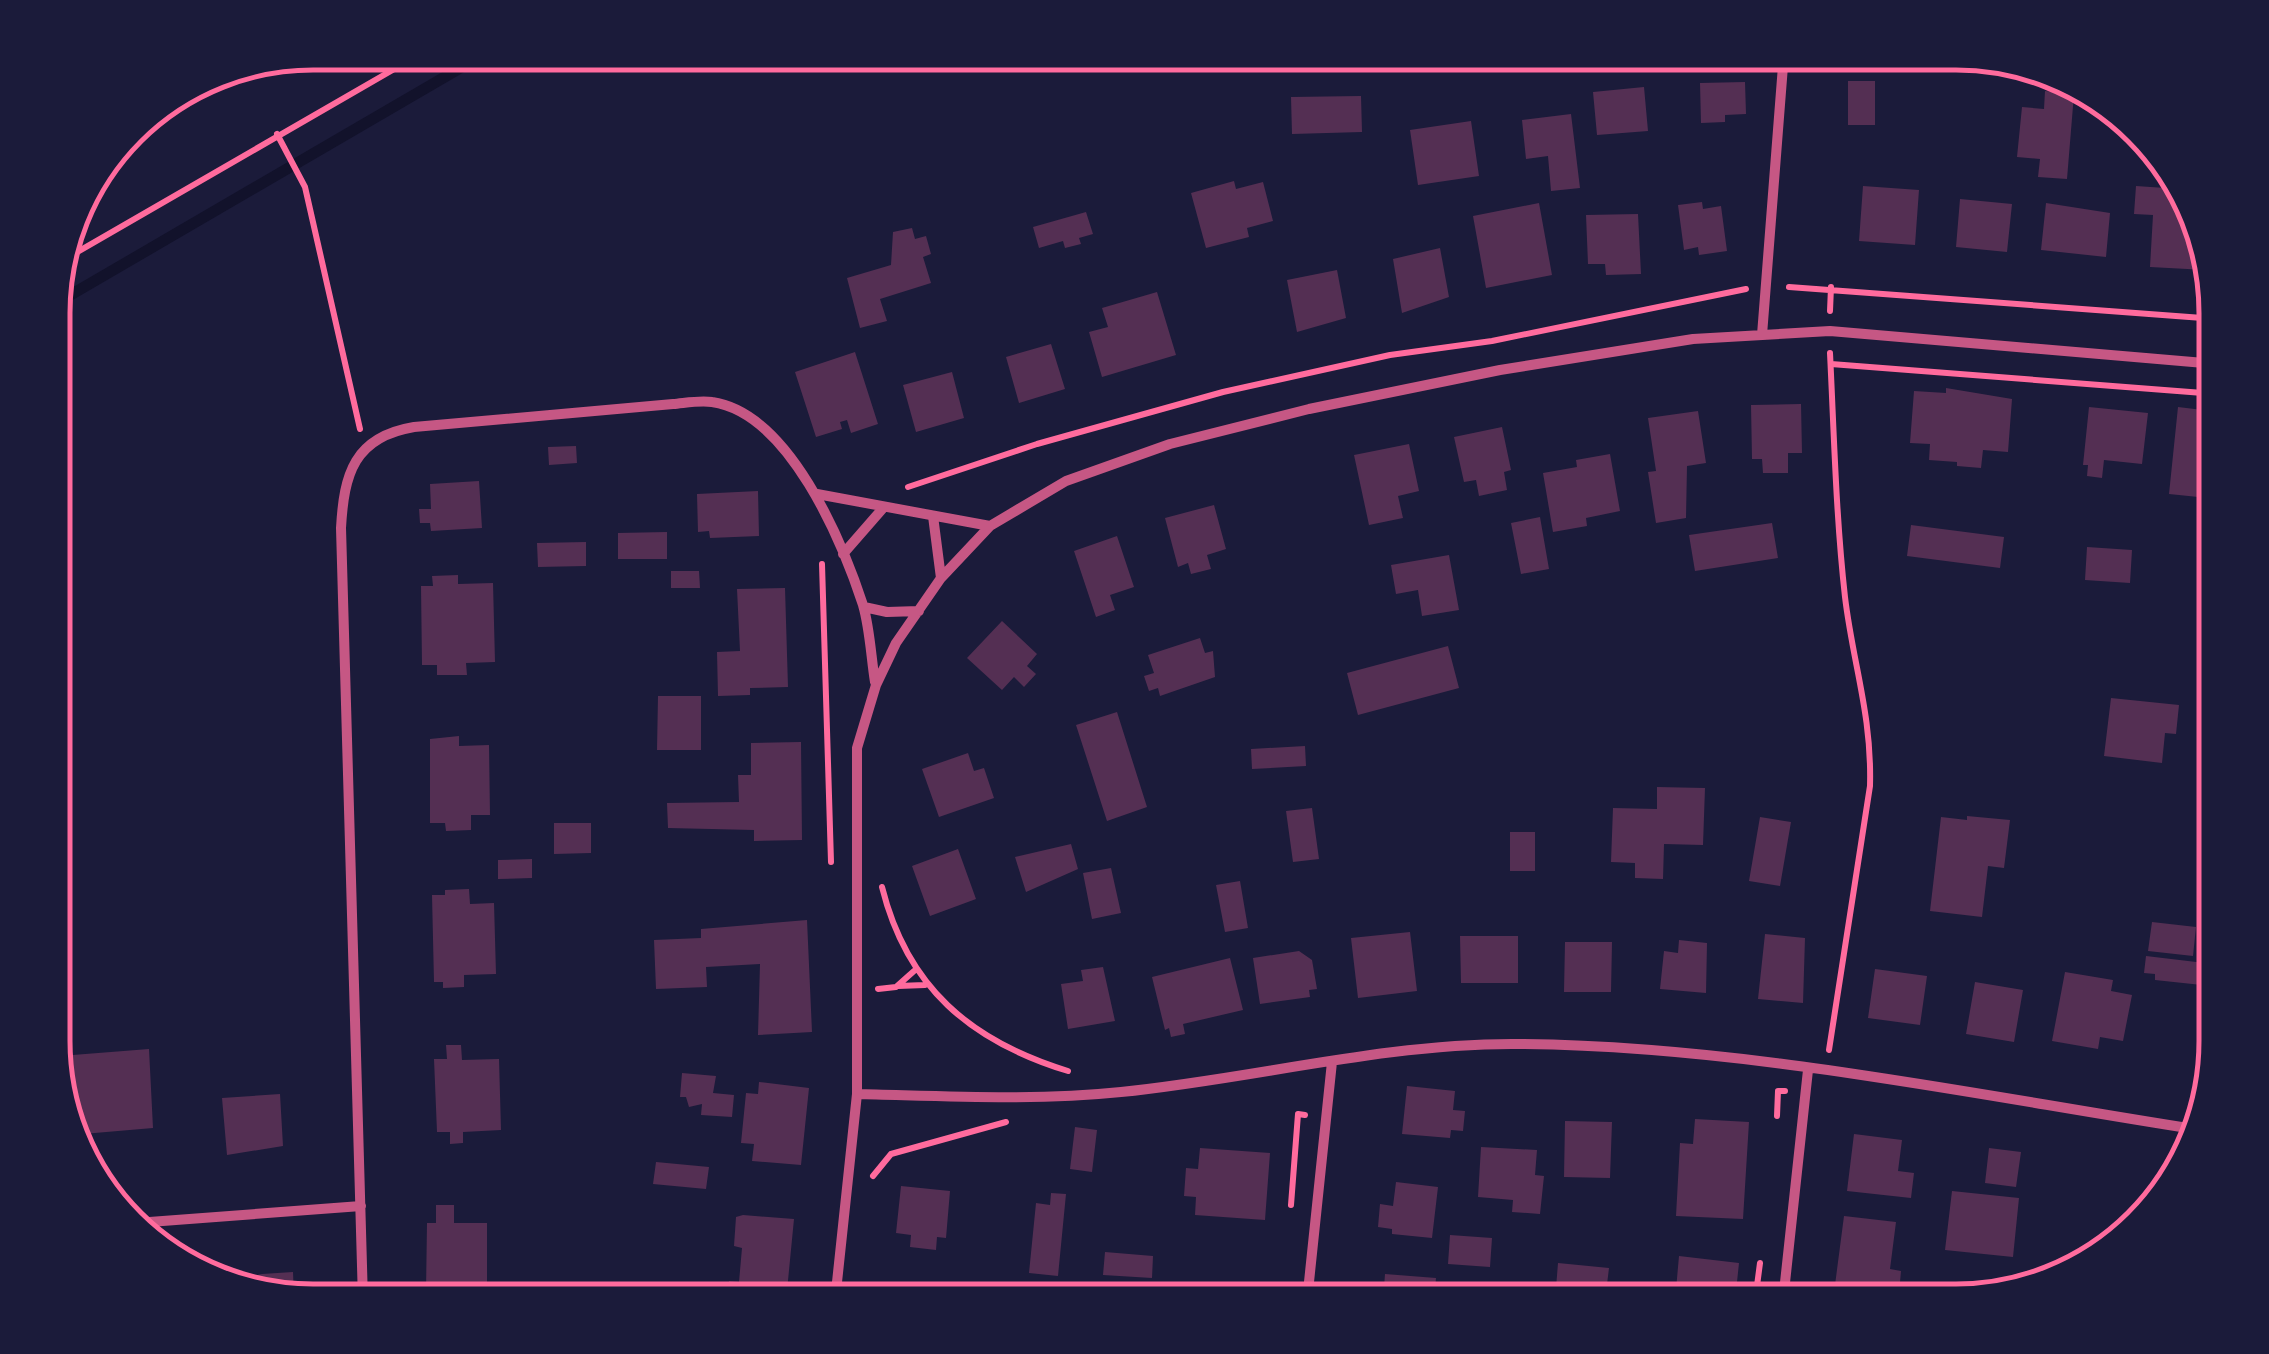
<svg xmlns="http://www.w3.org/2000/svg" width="2269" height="1354" font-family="'PT Sans',sans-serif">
<rect width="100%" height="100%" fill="#1b1b3a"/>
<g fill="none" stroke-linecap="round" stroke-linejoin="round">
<path stroke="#12122b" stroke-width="11" d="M55 304 486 53"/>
</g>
<path fill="#542f53" d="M1848 81H1875V125H1848Z
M1745 82 1746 114 1725 115V122L1701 123 1700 83Z
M1644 87 1648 131 1597 135 1593 92Z
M2045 91 2074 94 2067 179 2038 177 2040 159 2017 157 2022 107 2044 109Z
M1361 96 1362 132 1292 134 1291 97Z
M1571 114 1580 188 1551 191 1548 156 1526 159 1522 120Z
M1471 121 1479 176 1418 185 1410 130Z
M1234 181 1236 189 1263 182 1273 221 1247 228 1249 237 1206 248 1191 193Z
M1863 186 1919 190 1915 245 1859 241Z
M2136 186 2180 189 2206 270 2150 267 2153 215 2134 214Z
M1960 199 2012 204 2007 252 1956 247Z
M1702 202 1703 209 1721 206 1727 251 1699 255 1698 247 1684 250 1678 205Z
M1539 203 1552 275 1486 288 1473 216Z
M2046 203 2110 213 2106 257 2041 250Z
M1086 212 1093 234 1079 238 1081 244 1065 248 1063 241 1039 248 1033 227Z
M1638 214 1641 274 1606 275 1605 264H1588L1586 215Z
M912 228 915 239 926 236 931 254 923 257 931 283 880 299 887 321 860 328 847 278 891 265 893 232Z
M1440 248 1449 297 1402 313 1393 259Z
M1337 270 1346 318 1297 332 1287 280Z
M1157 292 1176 355 1102 377 1089 332 1108 327 1102 308Z
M1051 344 1065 389 1019 403 1006 357Z
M855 352 878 424 851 433 847 420 840 422 842 429 816 437 795 372Z
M952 372 964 418 916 432 903 385Z
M1946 388 2012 399 2008 452 1983 450 1981 468 1957 466V462L1929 460 1930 444 1910 443 1914 391 1946 393Z
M1801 404 1802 453H1788V473H1763L1762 459H1752L1751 405Z
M2089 407 2148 413 2142 464 2104 460 2102 478 2087 476 2088 465H2083Z
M2178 407 2211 411 2210 420H2216V470L2211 469 2208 498 2169 494Z
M1698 411 1706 463 1687 466 1686 518 1656 523 1648 472 1656 471 1648 418Z
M1502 427 1511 470 1504 472 1507 490 1479 496 1476 480 1464 482 1454 437Z
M1409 444 1419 491 1398 496 1403 518 1369 525 1354 455Z
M576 446 577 463 549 465 548 447Z
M1610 454 1620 511 1586 518 1587 526 1553 532 1543 473 1577 467 1576 460Z
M479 481 482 528 431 531 430 523H420L419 509H431L430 484Z
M758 491 759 536 710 538 709 531 698 532 697 494Z
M1214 505 1226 549 1207 555 1211 569 1191 574 1188 563 1178 567 1165 518Z
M1540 517 1549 569 1521 574 1511 523Z
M1772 523 1778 558 1695 571 1689 535Z
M1911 525 2004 537 2000 568 1907 556Z
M667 532V559H618V533Z
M1117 536 1134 587 1110 595 1115 610 1096 617 1074 551Z
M586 542V566L538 567 537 543Z
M2087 547 2132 550 2130 583 2085 580Z
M1449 555 1459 610 1422 616 1418 590 1396 594 1391 565Z
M671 571H699L700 588H671Z
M458 575V584L493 583 495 662 466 663 467 675H437V665H422L421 586H433L432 576Z
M785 588 788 687 750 688V695L718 696 717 652 740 651 737 589Z
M1002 621 1037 654 1027 666 1036 674 1024 687 1014 677 1002 690 967 658Z
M1200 638 1205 653 1213 651 1215 677 1160 696 1158 688 1149 691 1144 676 1154 673 1148 655Z
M1448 646 1459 688 1358 715 1347 673Z
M658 696H701V750H657Z
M2111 698 2179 705 2176 734 2165 733 2162 763 2104 756Z
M1117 712 1147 807 1107 821 1076 725Z
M459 736V746L489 745 490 815H471V830L446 831 445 823H430V739Z
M801 742 802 840 754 841V830L668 828 667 803 739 802 738 775H751V743Z
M1305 746 1306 766 1252 769 1251 749Z
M968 753 974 771 984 768 994 798 939 817 922 769Z
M1657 787 1705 788 1703 845 1664 844 1663 879 1635 878V863L1611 862 1613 808 1657 809Z
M1312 808 1319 859 1293 862 1286 811Z
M1967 816 2010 820 2004 868 1988 866 1982 917 1930 911 1941 817 1967 820Z
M1760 817 1791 822 1780 886 1749 881Z
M554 823H591V853L554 854Z
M1510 832H1535V871H1510Z
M1071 844 1078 869 1026 892 1015 857Z
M958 849 976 899 930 916 912 866Z
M532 859V878L498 879V860Z
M1111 868 1121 913 1092 919 1083 873Z
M1240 881 1248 928 1225 932 1216 885Z
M469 889 470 904 494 903 496 974 464 975V987L443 988V982H434L432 895H445V890Z
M807 920 812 1032 758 1035 760 964 706 967 707 987 656 989 654 940 701 938V929Z
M2152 922 2196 927 2193 956 2148 951Z
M1410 932 1417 991 1358 998 1351 938Z
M1765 934 1805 938 1803 1003 1758 999Z
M1460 936H1518V983H1461Z
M1679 940 1707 943 1706 993 1660 989 1664 951 1678 953Z
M1565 942H1612L1611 992H1564Z
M1299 951 1312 960 1317 989 1309 990 1310 997 1260 1004 1253 958Z
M2146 956 2213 964 2211 986 2155 980V974L2144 973Z
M1230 958 1243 1010 1183 1024 1185 1034 1171 1037 1169 1028 1165 1030 1152 977Z
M1103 967 1115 1021 1068 1029 1061 984 1083 981 1081 970Z
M1875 969 1927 976 1920 1025 1868 1018Z
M2065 972 2113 980 2111 991 2132 995 2123 1041 2100 1037 2098 1049 2052 1041Z
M1975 982 2023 990 2014 1042 1966 1034Z
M446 1045H461L462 1060 499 1059 501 1130 463 1132V1143L450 1144V1132H437L434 1059H447Z
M55 1049 60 1056 149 1049 153 1128 83 1134V1120L72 1121 55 1075Z
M682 1073 716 1076 713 1093 734 1095 732 1117 701 1115 702 1104 689 1107 686 1097H680Z
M759 1082 809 1088 801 1165 752 1161 754 1144 741 1143 746 1093 758 1094Z
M1407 1086 1455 1091 1453 1110 1465 1111 1463 1131 1451 1130 1450 1138 1402 1134Z
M280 1094 283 1146 227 1155 222 1098Z
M1695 1119 1749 1122 1743 1219 1676 1216 1680 1143 1693 1144Z
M1565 1121 1612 1122 1610 1178 1564 1177Z
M1075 1127 1097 1130 1092 1172 1070 1169Z
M1854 1134 1902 1140 1898 1171 1914 1173 1911 1198 1847 1191Z
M1481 1147 1537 1150 1535 1175 1544 1176 1540 1214 1512 1212 1513 1200 1478 1197Z
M1200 1148 1270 1153 1265 1220 1195 1215 1196 1197 1184 1196 1186 1168 1198 1169Z
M1989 1148 2021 1152 2016 1187 1985 1183Z
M656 1162 709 1167 706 1189 653 1184Z
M1396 1182 1438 1187 1432 1238 1392 1234V1229L1378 1227 1380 1204 1393 1206Z
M901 1186 950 1191 946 1238 937 1237 936 1250 910 1247 911 1235 896 1233Z
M1952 1191 2019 1198 2013 1257 1945 1250Z
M1051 1193 1066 1194 1058 1276 1029 1273 1036 1203 1050 1205Z
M436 1205H454V1223H487V1293H465V1301H436V1292H426L427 1223H436Z
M743 1215 794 1219 786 1301H727L729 1281 739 1282 742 1248 734 1246 736 1217Z
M1844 1216 1896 1222 1890 1269 1901 1271 1899 1293 1835 1285Z
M1450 1235 1492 1238 1490 1267 1448 1264Z
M1105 1252 1153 1256 1152 1278 1103 1275Z
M1679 1256 1739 1263 1735 1301H1675Z
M1558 1263 1609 1268 1605 1301H1529L1531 1286 1556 1288Z
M293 1272 294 1297 234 1280 262 1274Z
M1385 1274 1436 1278 1434 1301H1383Z
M890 1282 962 1289 961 1301H888Z
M1204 1286 1259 1291 1258 1301H1192L1193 1289 1204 1290Z"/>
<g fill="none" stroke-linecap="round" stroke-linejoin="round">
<path stroke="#ff6b9d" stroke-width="6" d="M277 134 305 187 360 429
M60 262 422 53
M1789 287 2216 319
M1830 311 1831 287
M1831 364 2216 394
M908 487 1037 444 1223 392 1390 355 1492 341 1746 289
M822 564 831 862
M882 887C907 987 970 1041 1068 1071
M898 986 925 985
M878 989 896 987 914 971
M1829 1050 1870 786C1872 715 1853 664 1845 597 1836 517 1834 434 1830 353
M1777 1116 1778 1091H1785
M873 1176 891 1154 1006 1122
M1291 1205 1298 1114 1305 1115
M1755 1301 1760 1263"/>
<path stroke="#c65784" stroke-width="10" d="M1762 335 1784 53
M817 494 990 526
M933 516 941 578
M843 554 884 507
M864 607 887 612 919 611
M2194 1129C1969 1094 1740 1045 1512 1044 1381 1044 1251 1079 1121 1092 1034 1101 945 1096 857 1094V748L876 685 896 643 941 578 990 526 1066 481 1170 444 1309 409 1500 370 1693 339 1830 331 2216 364
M136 1223 361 1206
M363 1301 341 528C344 474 354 437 414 427L673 404C685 403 700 400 712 402 789 413 842 541 863 605 870 629 871 657 875 682
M835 1301 857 1094
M1307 1301 1332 1062
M1783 1301 1808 1070"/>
</g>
<path d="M0 0H2269V1354H0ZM313 70H1956A243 243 0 0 1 2199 313V1041A243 243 0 0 1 1956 1284H313A243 243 0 0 1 70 1041V313A243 243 0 0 1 313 70Z" fill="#1b1b3a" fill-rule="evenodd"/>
<path fill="none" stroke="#ff6b9d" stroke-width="5" d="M313 70H1956A243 243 0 0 1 2199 313V1041A243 243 0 0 1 1956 1284H313A243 243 0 0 1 70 1041V313A243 243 0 0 1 313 70Z"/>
</svg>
